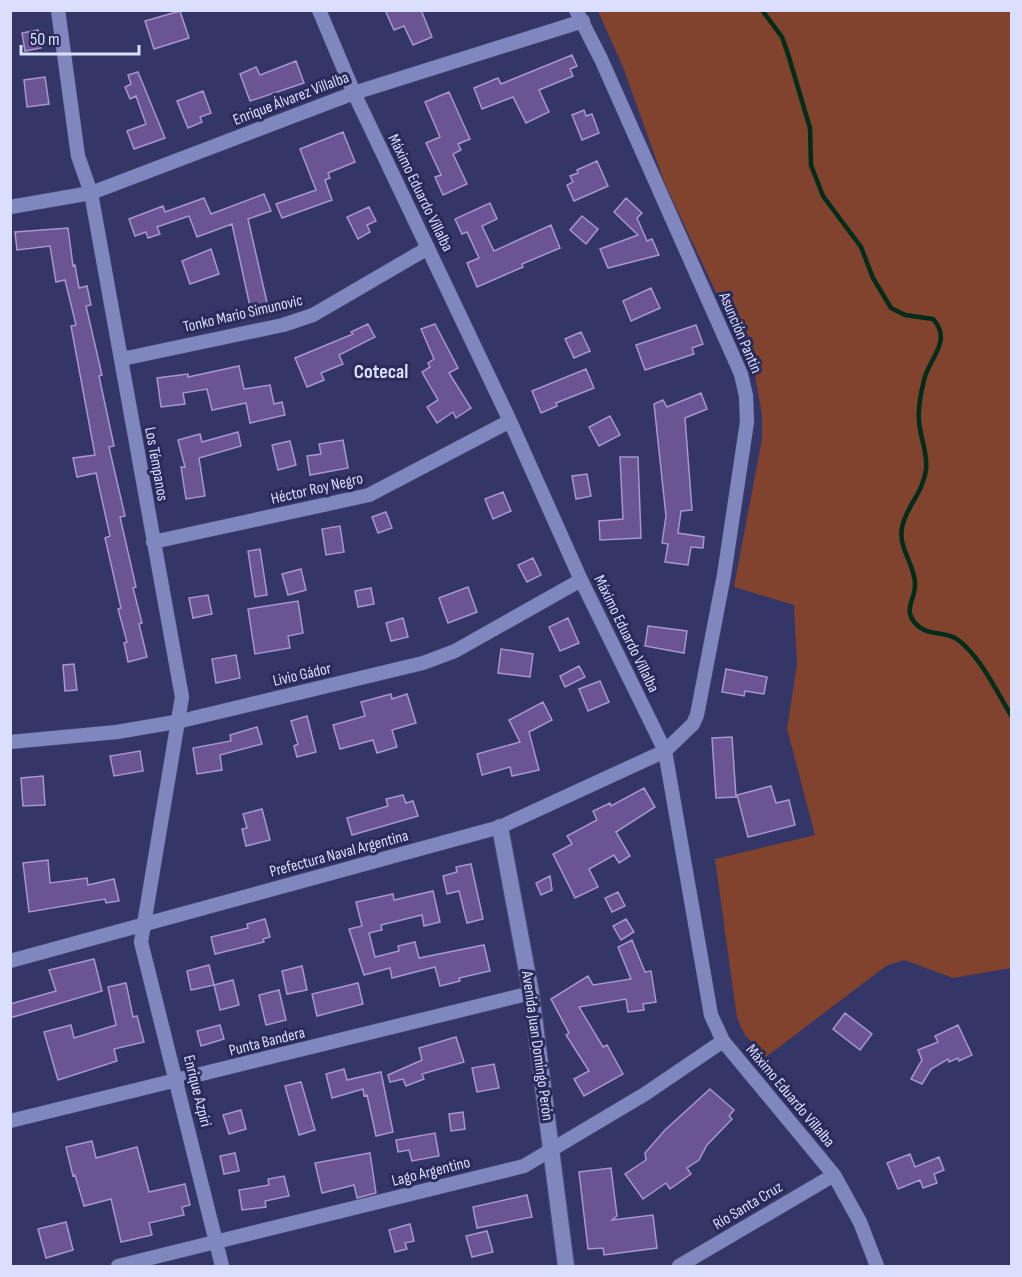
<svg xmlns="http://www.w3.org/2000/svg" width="1022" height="1277" font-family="'Sofia Sans Condensed',sans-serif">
<rect width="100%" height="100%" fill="#333667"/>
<path fill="#81432e" d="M598 11H1011V968L953 978 904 960 886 966 766 1057 745 1035 737 1018 715 859 815 835 787 729 797 664 794 605 734 587 762 439V415L755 375 665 184 623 67Z"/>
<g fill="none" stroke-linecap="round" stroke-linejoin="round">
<path stroke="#012d1a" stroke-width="4.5" d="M762 10 782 37 788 54 810 128 811 165 823 196 861 247 873 278 891 308 905 315 933 319C953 341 929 358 924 380 921 392 918 409 919 421 920 438 928 452 926 470 922 495 905 508 902 528 898 549 916 566 915 585 915 600 903 609 915 623 926 636 944 631 957 639 981 657 997 692 1012 717"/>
</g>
<path fill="#6a5493" stroke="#a896cf" stroke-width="1.5" d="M385 10H421L432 37 413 45 404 26 394 30Z
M180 11 189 38 154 49 145 21Z
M38 30 41 48 25 51 22 33Z
M572 55 577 66 570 69 573 76 539 90 549 112 526 123 513 97 482 109 474 88 498 78 501 84Z
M296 61 304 83 250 101 240 74 256 67 260 75Z
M138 72 165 138 134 149 127 131 146 124 136 96 130 99 125 87 131 84 128 75Z
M45 77 49 104 27 107 24 80Z
M203 91 211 113 200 117 202 122 188 128 177 101Z
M449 92 470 139 458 144 461 150 453 154 467 184 443 195 435 177 441 175 426 143 440 137 425 102Z
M584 110 586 116 592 114 599 133 582 140 572 115Z
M343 132 355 162 328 173 330 178 325 180 332 200 282 218 276 204 316 190 300 149Z
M597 161 608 186 574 201 567 185 573 182 570 176 578 173 577 170Z
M264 194 271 211 248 219 268 307 251 311 232 224 197 237 189 216 157 227 160 234 148 238 146 232 135 236 129 219 163 206 165 212 204 198 211 214Z
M626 198 642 213 637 218 647 241 652 239 659 255 608 268 600 249 638 235 614 212Z
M490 203 497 219 482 226 494 251 551 225 560 248 522 264 523 267 477 287 467 263 479 258 467 232 462 234 455 219Z
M369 207 376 221 367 225 370 232 358 239 347 217Z
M582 216 598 229 586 244 570 230Z
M68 228 73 266 75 265 79 288 87 286 91 305 86 306 102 375 99 376 114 446 109 447 125 516 120 517 136 587 133 588 142 623 139 624 147 657 128 662 124 643 127 642 118 609 121 608 105 538 110 536 96 473 77 477 73 458 95 455 71 326 76 325 65 280 56 282 50 246 17 250 15 232Z
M211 249 219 274 190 284 182 261Z
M651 288 660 308 631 321 623 301Z
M368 324 375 337 339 355 343 364 321 373 324 380 307 387 295 358 353 334 351 332Z
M435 324 458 368 449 373 471 408 456 418 453 412 437 423 427 407 438 400 422 372 430 367 428 363 434 359 421 329Z
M696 325 703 344 692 348 694 354 645 370 636 345Z
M581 332 590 351 574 358 565 339Z
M239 366 244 389 270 385 274 404 282 402 285 415 250 423 246 403 212 410 207 389 183 393 185 404 161 407 157 378 188 374V377Z
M586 369 594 388 556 403 557 406 541 413 532 391Z
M701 393 707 409 685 418 692 510 681 511 678 533 704 537 703 548 691 547 688 565 665 562 668 544 662 543 666 516 654 404 663 400 667 407Z
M610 416 620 435 599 446 589 427Z
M238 432 241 446 199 458 205 496 186 499 181 467H185L178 440 200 434 202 442Z
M343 440 348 468 310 475 307 456 321 454 319 444Z
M290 441 296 465 278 470 272 445Z
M620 457H638L641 538 600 540 599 521 623 519Z
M587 474 591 496 576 499 572 476Z
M503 492 511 511 493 519 485 499Z
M386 512 392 528 378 533 372 517Z
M340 526 344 552 326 555 322 529Z
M260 549 267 595 255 597 248 551Z
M533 558 541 575 527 582 518 565Z
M301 569 306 590 288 595 282 574Z
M468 587 477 612 448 623 439 598Z
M371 588 374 604 358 607 355 591Z
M208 595 212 614 193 618 189 598Z
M298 601 303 633 288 636 290 648 255 654 248 609Z
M403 618 408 637 391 641 386 623Z
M568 618 579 643 560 651 549 627Z
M648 626 687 631 684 653 645 646Z
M501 649 533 654 530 677 498 673Z
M236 655 240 678 216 683 212 659Z
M74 664 77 690 65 691 63 665Z
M579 666 585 677 565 687 560 676Z
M726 669 767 677 764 694 745 691 744 696 722 692Z
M600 681 609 702 588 711 579 689Z
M391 694 392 699 407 694 416 723 392 730 397 747 377 753 373 740 340 749 333 725 365 716 361 702Z
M543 702 552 720 529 732 539 770 512 776 510 767 482 775 477 754 520 742 509 720Z
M307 716 316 752 297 757 294 746 298 744 291 721Z
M257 727 262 744 220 755 222 770 197 774 193 748 231 741 230 735Z
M732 737 736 797 716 798 712 738Z
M140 751 143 771 114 776 110 756Z
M43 776 45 805 23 806 21 778Z
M771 786 776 803 789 800 795 825 748 837 737 795Z
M644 788 655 807 616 832 630 856 619 863 614 855 589 869 598 887 575 898 553 854 572 844 567 836 597 820 593 811 610 803 611 806Z
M403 795 406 803 413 801 418 816 352 835 347 818 388 806 386 799Z
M262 809 270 840 246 846 242 829 247 828 243 814Z
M48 860 50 883 87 878 88 885 114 879 119 901 106 903 105 899 29 912 23 863Z
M471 864 483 919 467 923 459 891 447 894 443 876 457 872 456 867Z
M550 876 552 890 541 895 536 883Z
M433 891 440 922 424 926 422 915 381 925 382 930 369 933 375 957 399 951 398 946 415 942 419 958 484 945 490 971 459 978 460 981 440 986 435 967 392 978 390 968 364 975 349 929 362 926 356 902 393 894 394 900Z
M618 892 625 906 612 912 605 898Z
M265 919 270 937 263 939 264 942 215 954 211 937 248 928 247 924Z
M626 919 634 932 621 940 613 926Z
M632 940 645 972 651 971 656 1002 643 1004 644 1010 628 1012 626 999 579 1007 603 1047 607 1045 623 1074 584 1096 574 1079 589 1071 566 1035 569 1033 551 999 588 976 593 985 631 979 618 947Z
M94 959 102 991 10 1018V1004L56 991 49 970Z
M209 965 214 985 191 990 187 971Z
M302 966 307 990 287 994 282 971Z
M233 980 239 1005 220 1010 214 985Z
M126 983 133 1017 137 1016 144 1042 114 1049 117 1061 58 1080 44 1032 71 1025 74 1038 116 1025 108 987Z
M358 983 363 1004 317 1016 312 994Z
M279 990 286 1020 266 1025 259 995Z
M845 1013 872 1034 860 1050 833 1029Z
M220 1025 224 1039 201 1046 197 1031Z
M958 1025 972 1055 959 1061 958 1058 949 1062 948 1059 931 1069 922 1084 911 1079 922 1060 918 1050 938 1042 935 1036Z
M456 1037 464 1062 422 1074 424 1079 406 1086 403 1079 390 1082 388 1075 422 1060 419 1048Z
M494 1064 499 1088 477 1092 472 1068Z
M344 1069 347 1080 381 1072 393 1132 376 1136 367 1095 364 1096 363 1089 332 1098 326 1074Z
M301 1082 315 1130 299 1135 285 1086Z
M710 1089 734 1110 729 1116 732 1119 707 1145 699 1160 687 1168 691 1174 670 1189 666 1183 643 1199 625 1174 646 1160 645 1153 665 1130Z
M241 1110 246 1129 229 1134 223 1115Z
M463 1112 465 1129 451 1131 449 1114Z
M435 1133 439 1156 412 1161 409 1150 398 1152 396 1140Z
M92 1141 96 1158 137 1147 149 1192 185 1184 190 1205 182 1207 184 1215 149 1223 152 1235 121 1242 111 1199 84 1206 75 1175 73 1176 66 1147Z
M235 1153 239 1171 224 1174 220 1156Z
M370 1153 376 1193 357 1198 354 1185 322 1193 315 1163Z
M910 1154 915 1167 939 1157 944 1170 934 1174 937 1183 923 1188 920 1180 898 1189 887 1163Z
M611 1168 617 1216 612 1220 653 1215 657 1248 604 1255 603 1248 588 1249 579 1172Z
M284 1176 289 1196 265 1201 266 1207 242 1210 239 1190 269 1185 268 1179Z
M527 1195 532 1217 477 1228 473 1207Z
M66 1222 73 1250 46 1258 38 1229Z
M410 1224 414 1241 405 1243 407 1249 395 1252 389 1230Z
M487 1231 493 1252 472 1257 466 1236Z"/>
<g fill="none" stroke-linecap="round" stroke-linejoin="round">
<defs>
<path id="minor" d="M58 10 78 156 91 193 182 697 141 942 222 1266
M319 10 354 93 510 421 581 580 665 751 711 1015 723 1041 834 1175 860 1222 877 1266
M10 207 91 193 354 93 583 21
M122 359 283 325 313 315 428 248
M153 542 369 495 510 421
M10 742 117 732 181 721 423 663 455 651 581 580
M10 961 500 827 665 751 693 724 697 715 724 575 747 422 746 396 741 374 601 59 576 10
M10 1121 531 993
M118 1266 524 1166 645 1094 723 1041
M679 1266 834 1175"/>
<path id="tertiary" d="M500 827 531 993 566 1266"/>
</defs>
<use href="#minor" stroke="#4d4f79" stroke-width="15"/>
<use href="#tertiary" stroke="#4d4f79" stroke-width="18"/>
<use href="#minor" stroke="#8086be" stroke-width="14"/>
<use href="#tertiary" stroke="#8086be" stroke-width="16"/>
</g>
<g text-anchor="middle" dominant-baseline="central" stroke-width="6" stroke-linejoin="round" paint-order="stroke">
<g font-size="16" fill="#dadffe" stroke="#292b5b">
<text transform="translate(291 99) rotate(-21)">Enrique Álvarez Villalba</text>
<text transform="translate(420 193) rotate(64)">Máximo Eduardo Villalba</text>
<text transform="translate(243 314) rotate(-13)">Tonko Mario Simunovic</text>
<text transform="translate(740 333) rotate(67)">Asunción Pantin</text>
<text transform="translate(156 464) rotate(80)">Los Témpanos</text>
<text transform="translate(317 489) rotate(-13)">Héctor Roy Negro</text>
<text transform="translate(626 634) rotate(64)">Máximo Eduardo Villalba</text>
<text transform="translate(302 675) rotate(-13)">Livio Gádor</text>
<text transform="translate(339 854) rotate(-15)">Prefectura Naval Argentina</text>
<text transform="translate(267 1042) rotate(-14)">Punta Bandera</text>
<text transform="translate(537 1046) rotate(82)">Avenida Juan Domingo Perón</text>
<text transform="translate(197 1091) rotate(76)">Enrique Azpiri</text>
<text transform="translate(790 1096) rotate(50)">Máximo Eduardo Villalba</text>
<text transform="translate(431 1172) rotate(-14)">Lago Argentino</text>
<text transform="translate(748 1206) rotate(-31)">Río Santa Cruz</text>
</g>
<g font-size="20" font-weight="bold" fill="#dadffe" stroke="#292b5b">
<text x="381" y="372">Cotecal</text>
</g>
</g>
<rect width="1022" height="1277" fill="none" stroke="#dadffe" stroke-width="24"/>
<path d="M21 45v9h118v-9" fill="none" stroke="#dadffe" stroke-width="3"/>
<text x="30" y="45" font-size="18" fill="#dadffe" stroke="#292b5b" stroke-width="4.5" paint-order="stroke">50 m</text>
</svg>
